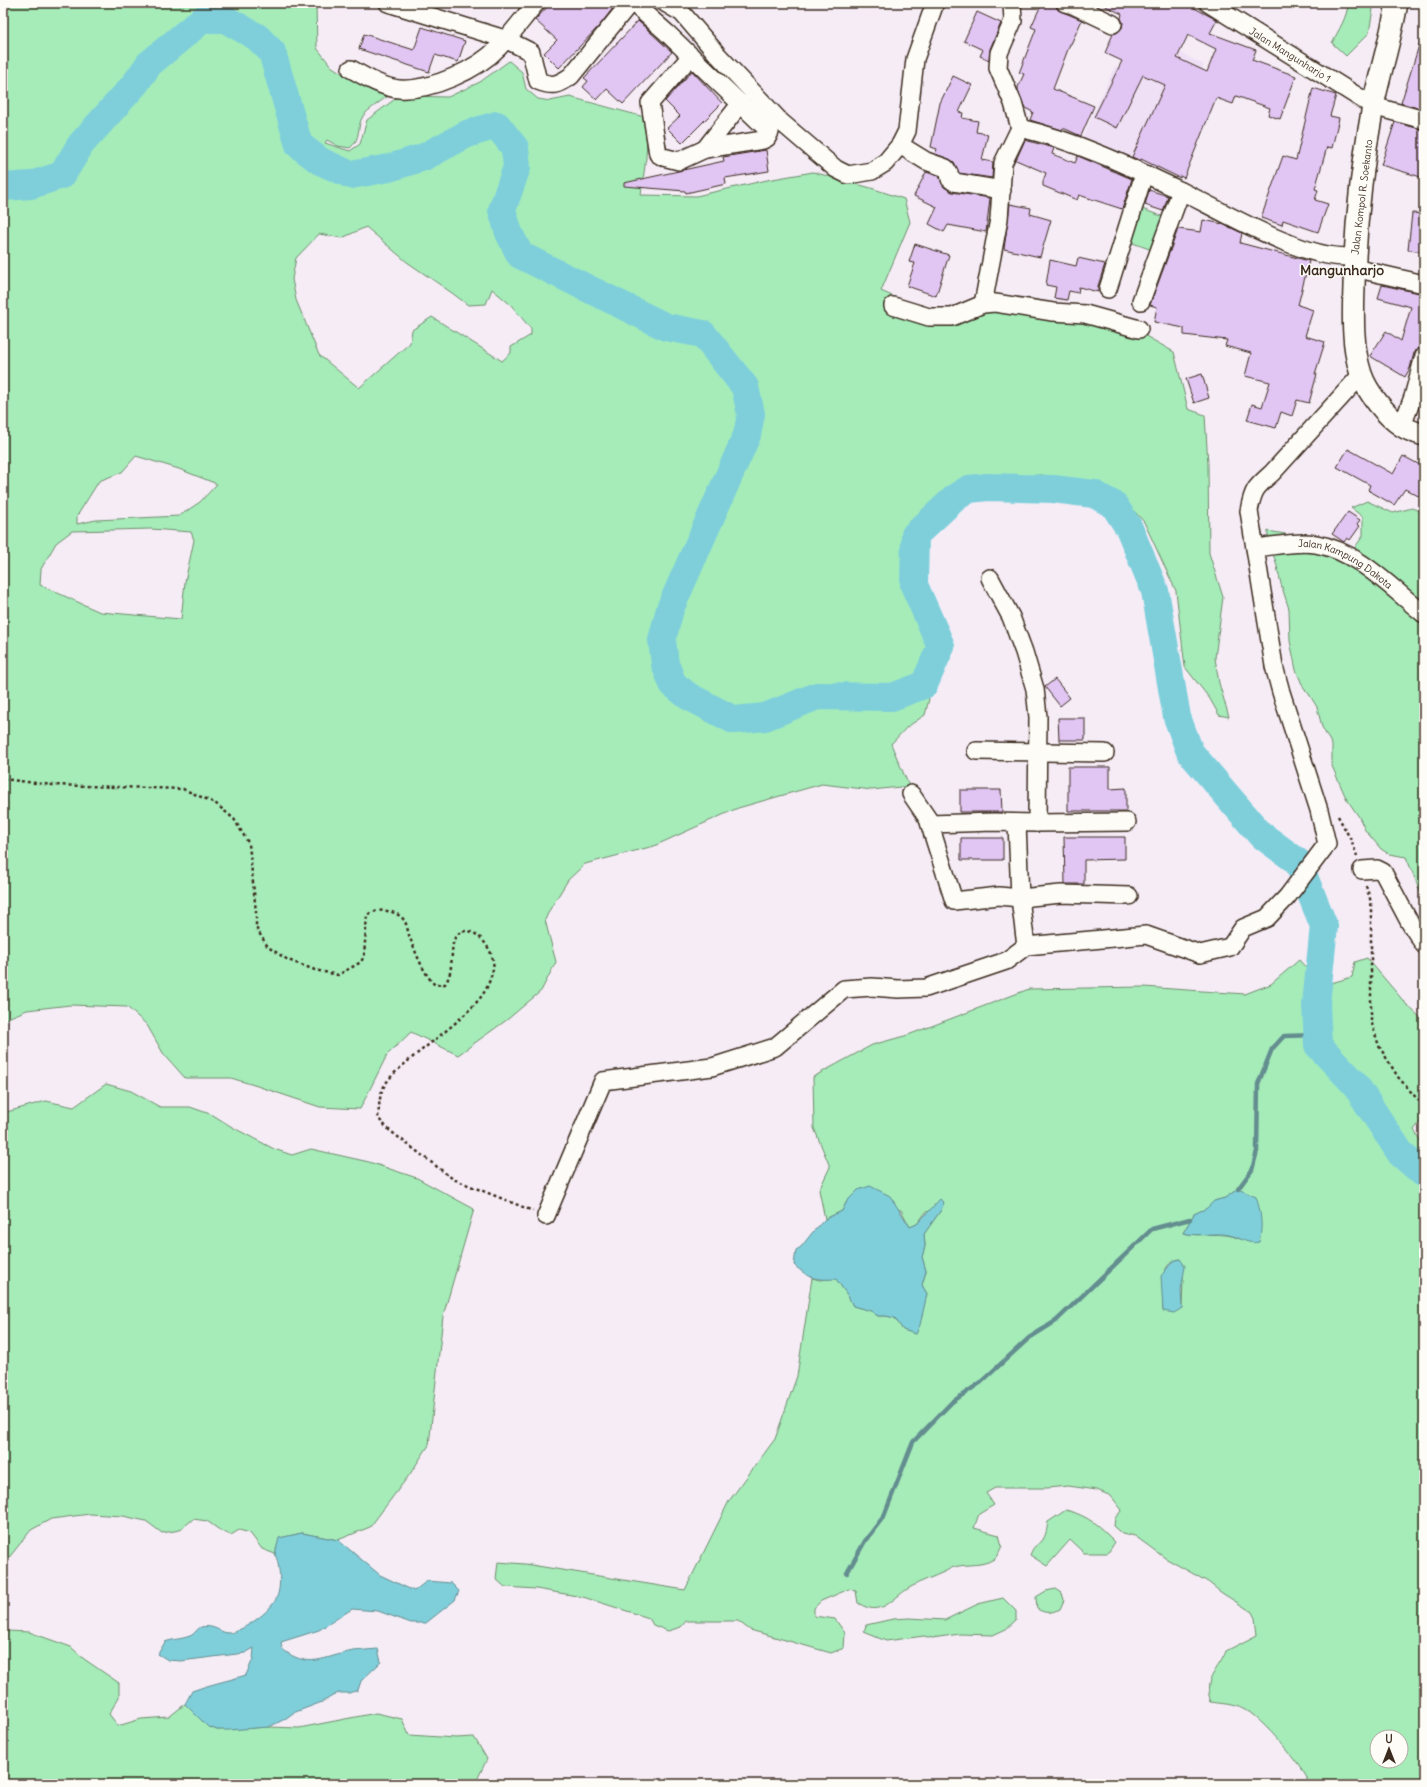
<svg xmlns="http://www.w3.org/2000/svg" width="1427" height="1787" font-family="Delius,sans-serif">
<rect width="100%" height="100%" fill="#f5ecf6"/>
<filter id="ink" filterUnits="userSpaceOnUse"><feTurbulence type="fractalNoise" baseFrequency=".025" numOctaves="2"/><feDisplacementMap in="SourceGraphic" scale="8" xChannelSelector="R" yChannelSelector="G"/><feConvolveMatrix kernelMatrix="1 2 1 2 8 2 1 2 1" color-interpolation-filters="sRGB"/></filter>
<g filter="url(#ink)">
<path fill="#efe0f5" d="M1137 30 1204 65 1159 175 1081 141 1115 66 1120 68Z"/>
<path fill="#a5ecb9" stroke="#708b6c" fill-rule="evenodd" d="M3 3H316L317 48 331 66 343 74 394 92C388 96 366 111 363 116 356 127 362 138 350 148L338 146 327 140 325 143 350 151 360 144 367 120 399 96 448 97 480 82 509 61 522 72 526 89 538 99 550 101 570 97 648 118 646 158 641 195 696 196 767 180 813 172 871 188 904 199 910 222 881 291 950 322 1005 304 1135 330 1174 352 1188 409 1205 415 1208 464 1209 553 1223 597 1215 658 1219 683 1229 717 1219 715 1210 699 1185 667 1176 591 1144 522 1116 491 1042 475 980 478 943 495 910 524 903 560 908 593 922 620 931 650 920 675 929 699 925 715 907 727 891 744 909 786 872 790 822 784 738 808 654 846 585 864 568 880 549 911 545 920 556 962 541 991 508 1019 458 1055 411 1032 387 1055 360 1109 320 1107 254 1085 231 1078H185L163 1053 147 1025 127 1007 70 1005 27 1010 3 1020ZM366 227 407 262 452 293 468 305 486 304 492 289 511 305 531 329V335L511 347V353L502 361 432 317 412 330 410 343 359 388 319 355 296 300 292 279 296 258 319 234 342 238ZM136 456 179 469 217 484 200 502 179 516 96 520 77 524V516L99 481 122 472ZM151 529 191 532 194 540 185 582 181 619 100 612 40 585 41 569 56 543 72 531Z
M1348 3H1374L1369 33 1346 56 1332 43C1338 31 1348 16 1348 3Z
M1142 209 1164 217 1152 250 1130 242Z
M1367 501 1393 513 1412 508 1424 513V900L1406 857 1389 854 1381 849 1365 830 1359 817 1346 798 1332 766V745L1322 727 1317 707 1309 694 1304 689 1296 670 1290 641 1289 609 1281 584 1276 562 1268 541V531L1285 534 1311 549 1353 550 1363 536V517L1351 508Z
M1367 958 1406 1004 1424 1021V1117L1414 1130 1424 1147V1784H1310C1306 1769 1259 1715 1244 1709 1235 1704 1222 1704 1211 1702 1202 1679 1219 1670 1226 1651L1257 1635 1255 1618 1252 1612 1222 1593 1208 1582 1165 1558 1135 1536 1122 1533 1114 1526 1115 1518 1122 1510 1111 1496 1097 1490 1068 1486 1047 1488H995L986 1493 994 1505 979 1514 974 1528 999 1535 1002 1546C1000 1549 998 1556 994 1559 979 1569 959 1561 946 1571 934 1577 920 1581 909 1588 891 1599 882 1618 858 1603L856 1591 849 1589 821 1601 814 1608V1616L835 1619 845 1633 844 1648 831 1653 750 1630 738 1621H686L681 1627 668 1631 653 1625 649 1618 583 1597 536 1589 505 1587 496 1579 498 1562 525 1564 685 1590 729 1501 775 1439 797 1376 812 1278 820 1280 836 1278 848 1296 853 1306 871 1311 878 1316H886L895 1318 903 1330 916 1334 927 1294 922 1285 926 1271 922 1257 925 1246 924 1234 941 1210 926 1212 917 1224 910 1227 901 1210 847 1201 842 1211 825 1219 819 1190 830 1167 814 1128 813 1077 872 1045 908 1035 1029 989 1144 987 1245 994 1271 984 1299 960 1310 972 1307 990 1352 977 1355 962ZM1238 1189 1240 1239C1221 1230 1202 1238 1183 1233L1194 1214 1208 1208 1214 1201 1225 1198ZM1180 1259 1183 1278 1182 1308 1163 1311C1163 1300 1161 1275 1167 1267 1170 1262 1175 1260 1180 1259ZM1377 1737H1401V1761H1377Z
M106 1084 131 1091 160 1107H190L213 1115 232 1127 274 1149 292 1155 311 1149 369 1162 417 1178 474 1209 443 1316 429 1445 410 1474 370 1527 338 1540 302 1533 280 1538 275 1554 262 1549 250 1533 239 1530 231 1535 221 1531 207 1521 193 1519 180 1530 162 1533 146 1521 123 1516 90 1514 51 1519 31 1530 3 1565V1113L46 1101 74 1107Z
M1066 1510C1089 1516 1099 1526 1115 1542L1108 1553H1084L1070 1540 1047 1566 1030 1555C1035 1543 1035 1548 1042 1541 1046 1536 1047 1528 1048 1522Z
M1056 1589 1062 1593 1064 1600 1060 1609C1051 1613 1046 1614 1037 1609L1036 1597 1046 1591Z
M1003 1598 1016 1611V1620L1006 1629 993 1635 960 1634 932 1638 924 1636 886 1641 864 1632 866 1625 893 1619 909 1618 945 1620 978 1604Z
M3 1630 7 1631 29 1632 71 1647 84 1659 119 1683V1697L109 1714 118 1726 141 1719 169 1717 185 1704 207 1726 217 1730 269 1727 299 1728 376 1713 402 1719 409 1735 456 1738 474 1737 487 1759 475 1784H3Z"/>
<path fill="#7fcfdb" stroke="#648d8f" d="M870 1186 890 1196 910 1227 917 1224 940 1199 944 1203 941 1210 924 1234 925 1246 922 1257 926 1271 922 1285 927 1294 920 1325 916 1334 903 1330 895 1318 886 1316H878L871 1311 853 1306 848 1296 836 1279C815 1280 810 1279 794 1265L796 1250 801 1247 812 1233 825 1219 842 1211 847 1201 858 1190Z
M1238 1189 1256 1197C1261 1211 1263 1227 1259 1242 1247 1245 1240 1237 1229 1235 1213 1232 1198 1237 1183 1233L1194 1214 1207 1208 1214 1201 1225 1198Z
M1180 1259 1185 1266 1181 1290 1182 1308 1174 1313 1163 1311 1161 1276 1173 1261Z
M302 1533 338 1540 380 1575 414 1591 427 1581 451 1583 459 1591 455 1600 426 1623H411L378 1611 352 1609 319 1630 281 1642 282 1649C309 1670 323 1657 353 1651 361 1650 370 1650 378 1649L381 1662 361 1681 358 1690 349 1693H338L322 1702 293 1713 285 1719 269 1727 229 1730H217L207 1726 185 1704 192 1691C210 1684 228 1681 246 1675L253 1659 254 1648 245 1653 181 1661 168 1660 158 1654 165 1642C172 1639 185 1639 192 1635 195 1633 197 1629 201 1627 215 1624 221 1634 230 1633 244 1630 270 1612 276 1599 282 1588 280 1565 275 1554L279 1538Z"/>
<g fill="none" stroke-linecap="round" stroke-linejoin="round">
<path stroke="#648d8f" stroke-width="4.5" d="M1238 1189 1252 1170 1257 1151 1258 1084 1272 1049 1284 1036 1317 1035
M847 1573 865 1541 884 1516 913 1442 952 1402 980 1383 1029 1338 1056 1321 1152 1229 1190 1219"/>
<path stroke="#7fcfdb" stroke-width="28" d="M3 187 31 185 62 175 81 144 135 84 149 64 203 19H225L257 37 272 52 299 145 320 161 351 175 389 168 424 157 467 134 497 125 515 148 517 167 502 210 509 233 520 255 666 327 703 334 745 387 751 414 747 435 670 609 662 640 665 664 673 684 688 696 734 720 765 717 817 696 892 697 924 685 941 646 914 585 915 535 956 497 969 489 988 487 1053 489 1094 494 1114 505 1129 528 1155 591 1177 717 1190 752 1260 834 1298 862 1324 926 1316 1004 1318 1045 1355 1084 1401 1154 1424 1174"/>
</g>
<path fill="#e1c5f3" stroke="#3b2a1e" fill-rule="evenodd" d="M551 3H617L600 25 559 68 544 53 557 40 535 20Z
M1042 3H1055L1058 10 1082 20 1071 44H1070L1053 89 1094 106 1081 136 1063 128 1062 130 1030 120 1033 112 1025 108 1018 90V87L1024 74 1019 73 1036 29 1031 27Z
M1099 3H1185L1217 20 1210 33 1256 50 1252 60 1296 76 1280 119 1268 115 1270 108 1236 96 1233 104 1216 98 1184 178 1180 176V178L1141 159V161L1132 157 1165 85 1143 75 1117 128 1094 117 1122 61 1105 53 1113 34 1118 32 1122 28 1123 23 1121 18 1122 14ZM1188 35 1216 49 1207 72 1177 58Z
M977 12 1001 23 990 49 989 60 980 56 983 50 964 41Z
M638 21 672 52 623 104 607 89 597 100 583 87 588 81 584 78Z
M422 27 465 41 458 62 435 55 429 72 359 49 364 34 414 50Z
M1421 39 1424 40V110L1401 103Z
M692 71 722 103 682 143 667 128 680 116 665 101Z
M953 76 972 85 959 112 963 113 962 118 978 121 976 132 988 134 982 160 993 162 992 178 959 173 954 162 949 159 935 154 937 149 931 147 940 103Z
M1313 88 1336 95 1330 116 1339 118 1332 148 1327 147 1315 189 1318 190 1315 200 1328 204 1318 232 1283 220 1282 225 1261 218 1283 156 1296 160Z
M1395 122 1424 130V178L1381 165Z
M1025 140 1054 148 1052 154 1075 163 1078 156 1132 179 1122 209 1079 195 1077 200 1043 186V181L1046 173 1016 160Z
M766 150 769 171 725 178 726 184 686 193 685 191 624 186V183L724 161 723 157Z
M926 172 939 176 944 187 952 192 990 198 986 232 948 225 944 232 929 224 937 207 914 196Z
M1149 190 1168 196 1163 211 1145 205Z
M1010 204 1031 208 1030 214 1051 220 1040 257 1004 249Z
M1412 213 1424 214V252L1408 250Z
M1203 220 1223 224 1242 233 1240 243 1309 261 1298 305 1313 310 1305 336 1325 342 1315 374H1317L1309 403 1297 400 1292 416 1281 412 1276 428 1247 420 1252 404 1262 407 1270 382 1245 376 1251 353 1225 346 1227 340 1184 335V328L1154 322 1157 307 1150 305 1178 229 1201 232Z
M915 244 949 255 936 296 907 286 915 263 909 262Z
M1078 258 1105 264 1098 286V292L1079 287 1078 293 1069 291 1067 300 1054 298 1056 287 1046 285 1050 260 1076 266Z
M1382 285 1424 294V341L1422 346 1417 349 1414 353 1410 368 1405 377 1370 356 1386 331 1401 341 1411 307 1378 298Z
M1202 374 1209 398 1194 403 1186 379Z
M1348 449 1393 474 1403 456 1424 467V499L1405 489 1394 505 1368 490 1370 485 1337 467Z
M1348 512 1360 520 1357 524 1360 526 1350 540 1347 538 1344 542 1332 534Z
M1055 679 1070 698 1060 706 1045 687Z
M1058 718H1085V740H1059Z
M1068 767H1110V789L1126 788V811H1068Z
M960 790H1001L1002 812H960Z
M1064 837H1125V859L1084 860V884H1065Z
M961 838H1003V860H961Z"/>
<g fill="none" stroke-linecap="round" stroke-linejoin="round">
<defs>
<g id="minor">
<path d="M388 3 505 39 531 52 538 81C553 87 558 85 571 76L630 3"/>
<path d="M633 3 667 33 770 132 767 138 763 140 705 149"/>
<path d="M665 3 682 13 717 54 781 122 836 169 848 175 872 171 885 163 900 145 907 131 915 59 935 3"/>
<path d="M1012 3 1013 21 999 53 998 68 1013 103 1020 128C1076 141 1129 166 1181 191 1222 211 1310 264 1355 256"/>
<path d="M1065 3 1073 5 1113 24"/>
<path id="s1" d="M1208 3 1373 106 1424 120"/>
<path d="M691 56 650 103 658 154 663 157 679 161 705 149 741 103"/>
<path d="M351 69C365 77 384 88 399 89 431 91 477 70 499 47 512 34 524 17 536 3"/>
<path d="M900 145 926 161 946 168 949 173 950 179 954 182 1002 190"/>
<path d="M1354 268 1424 284"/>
<path d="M1108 289 1144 174"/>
<path d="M1141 301 1181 191"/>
<path d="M983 304 999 219 1003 163 1020 128"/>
<path d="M893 306 929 317H952L983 304 995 303 1053 312 1085 314 1139 329"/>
<path d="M1402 426 1413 397 1424 356"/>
<path id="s2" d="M1255 548C1275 546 1296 541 1316 544 1358 551 1392 589 1424 614"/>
<path d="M990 578 1011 617 1024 652 1035 689 1038 717 1037 823"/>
<path d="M976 751 1105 753"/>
<path d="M911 794 928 819 954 901 999 896 1020 898 1061 894 1129 896"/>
<path d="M1017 823 1020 898 1026 946"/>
<path d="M930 824 994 822 1037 823 1127 822"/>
<path d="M1362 870 1377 869 1383 872 1410 923 1424 945"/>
<path d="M546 1216 603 1081 712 1067 775 1047 844 989 872 987 898 989 926 988 1006 961 1026 946 1146 935 1200 954 1230 947 1243 928 1267 918 1287 897 1327 844 1319 810 1281 692 1274 666 1249 511C1253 489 1256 487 1272 473L1361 375"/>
</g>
<path id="major" d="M1397 3C1391 38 1380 72 1373 106 1362 165 1355 227 1354 287 1353 316 1352 347 1361 374 1367 392 1386 416 1402 426 1408 430 1417 433 1424 435"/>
</defs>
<use href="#minor" stroke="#3b2a1e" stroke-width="20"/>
<use href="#major" stroke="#3b2a1e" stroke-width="24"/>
<path stroke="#3b2a1e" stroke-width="2.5" stroke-dasharray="3 3" stroke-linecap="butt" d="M3 779 52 785 183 789 215 803 234 819 249 844 256 912V928L268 947 288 960 315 970 338 975 361 962 364 956 367 915C377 908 395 909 404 920 407 924 408 933 410 938 416 953 423 973 435 985L445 984C456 969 448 944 457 935 472 920 497 951 493 969 491 977 488 987 483 994 468 1016 430 1043 408 1061 399 1069 386 1079 382 1091 379 1099 379 1109 378 1118L389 1130 453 1179 533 1211
M1338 816 1352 842 1357 856
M1366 886 1371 902V1021L1379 1046 1398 1077 1419 1101"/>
<use href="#minor" stroke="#fdfcf7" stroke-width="17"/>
<use href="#major" stroke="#fdfcf7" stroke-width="21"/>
</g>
</g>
<g text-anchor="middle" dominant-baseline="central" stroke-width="3" stroke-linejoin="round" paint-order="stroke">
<g font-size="10" fill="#3b2a1e" stroke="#fdfcf7">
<text stroke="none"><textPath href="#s1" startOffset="97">Jalan Mangunharjo 1</textPath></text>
<text transform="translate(1362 197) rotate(-83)">Jalan Kompol R. Soekanto</text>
<text stroke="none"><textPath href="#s2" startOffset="96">Jalan Kampung Dakota</textPath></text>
</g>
<g font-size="14" font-weight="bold" fill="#3b2a1e" stroke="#fdfcf7">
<text x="1342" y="270">Mangunharjo</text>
</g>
</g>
<rect width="1427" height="1787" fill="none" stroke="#fdfcf7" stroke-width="16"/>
<rect x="8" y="8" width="1411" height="1771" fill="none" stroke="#3b2a1e" stroke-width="1.5" filter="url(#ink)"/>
<g transform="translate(1389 1749)"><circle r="19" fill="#fdfcf7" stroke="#afa8a0"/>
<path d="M0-3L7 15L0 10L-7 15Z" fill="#3b2a1e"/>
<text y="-6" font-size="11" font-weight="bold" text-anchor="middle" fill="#3b2a1e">U</text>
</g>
</svg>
